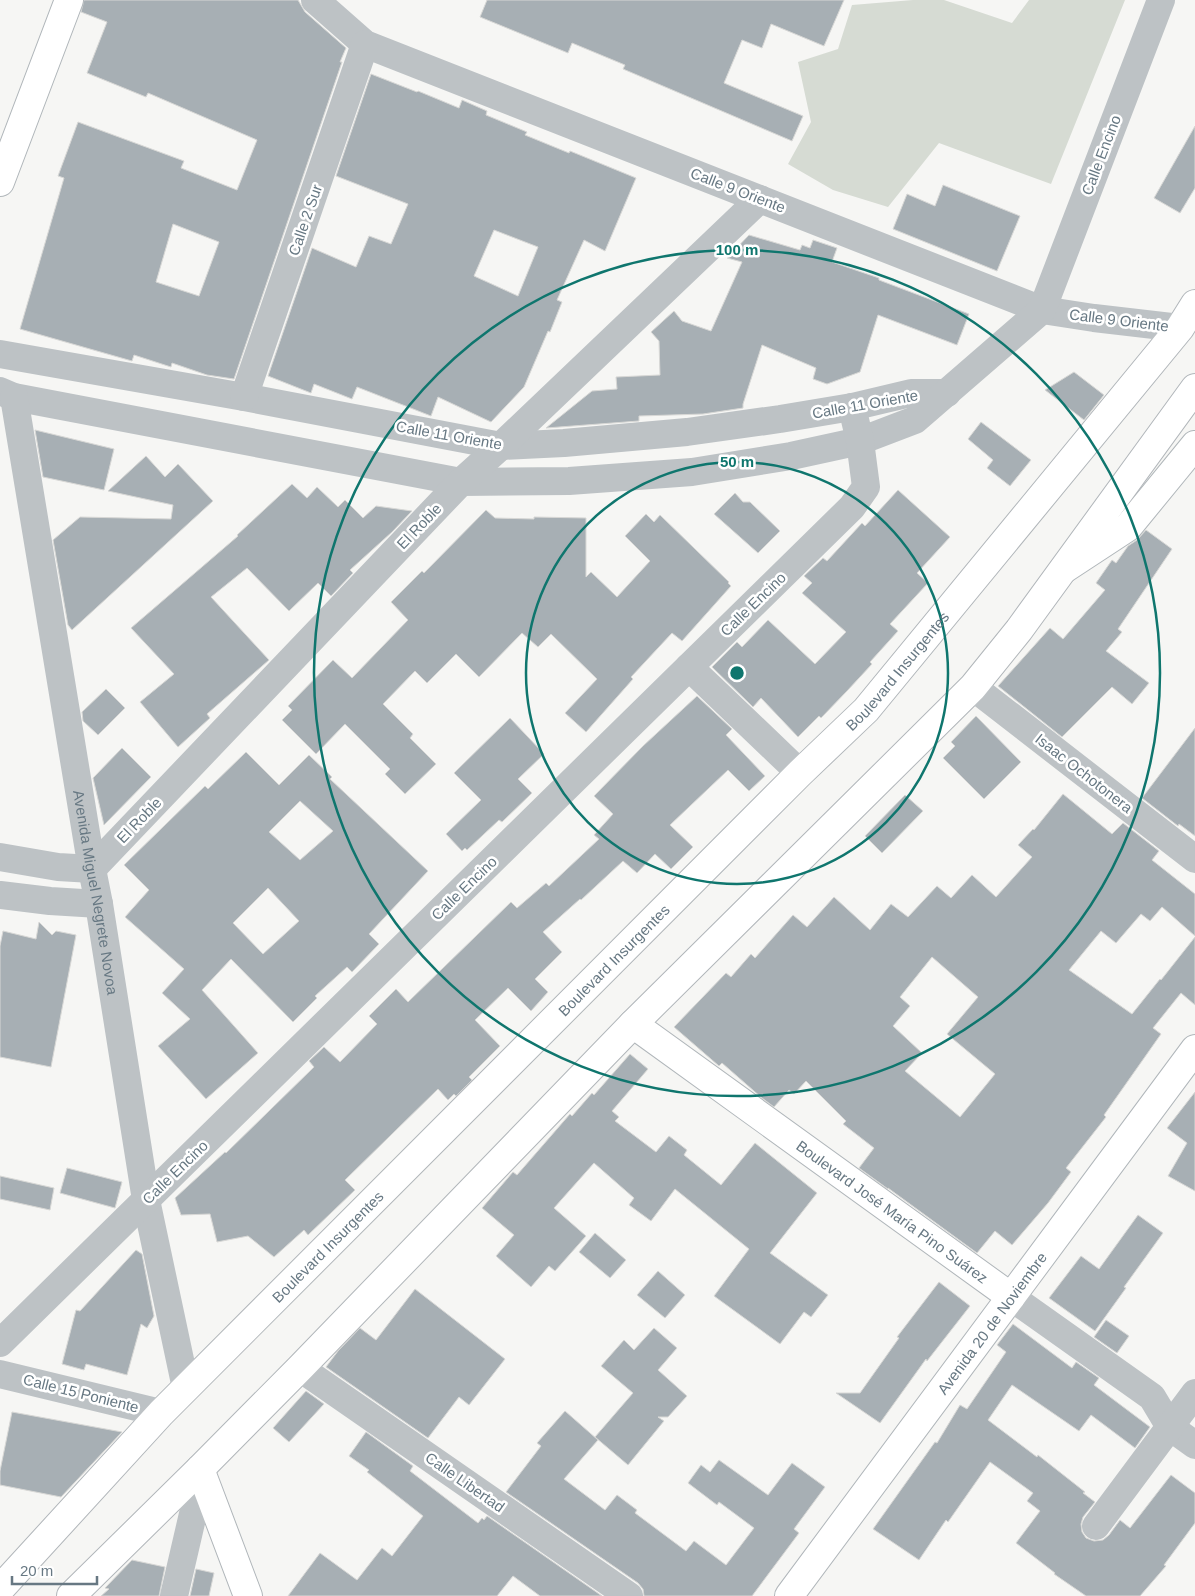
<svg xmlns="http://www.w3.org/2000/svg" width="1195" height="1596" font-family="Helvetica,sans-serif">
<rect width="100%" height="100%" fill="#f6f6f4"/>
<path fill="#d6dbd3" d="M913 0H944L1012 23 1029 0H1125L1051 184 939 143 888 207 833 190 788 164 811 122 798 62 838 49 852 5Z"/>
<path fill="#a7afb4" stroke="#d8d8d6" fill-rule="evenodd" d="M84 0H298L305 12 346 48 340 62H342L234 379 207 375 172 363 171 367 134 355 132 361 20 329 64 178 58 176 78 122 184 161 181 168 237 190 257 140 148 93 146 97 87 73 107 22 81 12ZM173 224 219 242 199 296 156 282Z
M487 0H844L824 46 771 24 762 48 742 40 724 83 803 116 792 141 623 69 625 65 572 43 568 53 480 17Z
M371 74 417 92 418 91 459 108 462 100 487 111 486 115 527 132 525 135 569 153 570 151 636 178 605 251 584 240 557 300 562 302 550 332 548 331 524 387 491 422 438 397 431 416 357 387 352 399 314 384 311 393 268 376 312 248 356 267 369 236 391 244 408 204 336 176ZM494 230 538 247 518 296 474 276Z
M1195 126V188L1180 213 1154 198Z
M943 185 1020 216 997 271 893 229 907 194 935 206Z
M749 235 800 250 802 245 810 248 813 240 837 248 832 262 879 278V280L969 314 957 345 878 315 860 372 827 384 813 379 816 368 762 345 743 404V408L703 414 639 416V421L546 428 592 391 617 389 616 377 660 375 659 341 651 332 674 311 682 321 711 331 742 262 727 258Z
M1074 372 1104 395 1084 420 1045 390Z
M981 422 1031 460 1010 486 987 468 993 460 968 439Z
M35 430 114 449 104 490 43 477Z
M146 456 165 477 178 464 213 501 72 630 68 625 53 540 80 517 171 519 173 505 108 491Z
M292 484 307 498 317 487 338 507 345 500 363 518 376 506 412 511 392 532 350 570 353 573 331 596 318 583 289 611 247 568 211 597 269 660 207 714 210 718 178 747 140 702 174 674 131 628 238 536 237 535Z
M898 490 950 537 917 573 928 583 890 624 898 631 870 662 872 664 847 691 821 718 819 716 798 737 761 698 753 707 712 667 737 642 742 647 768 620 815 664 846 632 802 593 812 583 804 576 823 558 827 561 862 523 865 526Z
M735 493 743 502H750L780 531 758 553 714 514Z
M486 510 495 518 534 519V517L586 518V577L591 572 617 597 650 561 625 536 646 514 654 522 660 515 729 582 728 583 731 586 682 641 672 633 631 677 633 679 586 732 565 713 597 679 551 634 538 647 522 633 479 677 456 654 427 683 415 671 383 704 413 734 410 738 436 764 405 794 385 774 390 769 345 724 316 754 282 720 292 710 288 706 333 660 352 678 408 620 391 602 422 571 424 573Z
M1146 530 1172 549 1118 629 1122 632 1106 651 1149 683 1132 704 1112 687 1062 737 998 686 1050 628 1063 639 1105 590 1096 583 1112 560 1116 563 1128 546 1137 540Z
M106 689 125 708 98 735 83 721 82 712Z
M697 696 732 729 726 735 765 776 749 791 728 770 670 825 693 847 671 869 655 854 637 873 623 861 581 900 580 899 543 932 562 952 535 979 548 992 531 1011 508 988 475 1020 500 1046 469 1077 472 1080 456 1096 454 1094 448 1100 438 1089 345 1180 355 1190 308 1235 304 1230 274 1257 248 1236 217 1242 210 1214 181 1215 175 1198 225 1152 226 1153 314 1067 309 1061 324 1047 340 1062 377 1024 369 1016 396 989 408 1002 511 902 517 908 546 883 549 886 599 839 594 835 613 814 594 796 643 746Z
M976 716 1021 762 984 799 943 758 955 746 951 742Z
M510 718 544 754 518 779 532 793 502 822 499 820 467 850 465 848 462 851 446 834 481 800 454 773Z
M1195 728V836L1179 824 1178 826 1142 798Z
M122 748 151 777 104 825 93 778Z
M246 752 279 785 309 755 332 777 330 779 428 871 369 934 379 944 352 972 347 967 315 996 317 998 293 1022 231 959 202 990 258 1053 206 1099 158 1046 190 1019 162 993 184 969 125 917 149 890 124 865 205 786 208 789ZM300 801 333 831 300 860 269 832ZM268 888 299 921 263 954 233 923Z
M1063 794 1112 834 1123 823 1159 851 1152 860 1195 894V936L1162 907 1150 921 1141 914 1116 943 1101 931 1069 970 1132 1014 1160 979 1161 980 1195 937V1005L1181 993 1153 1028 1161 1034 1104 1115 1106 1117 1066 1168 1071 1172 1048 1203 1012 1245 995 1231 977 1253 888 1188V1189L859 1168 874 1148 843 1124 846 1121 806 1081 794 1094 789 1090 774 1107 762 1098 722 1063 719 1066 674 1027 726 973 731 977 751 954 755 958 793 915 807 927 834 897 870 930 891 904 908 917 937 886 951 898 972 875 996 897 1032 857 1018 845 1033 829 1034 830ZM932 957 978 997 947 1034 995 1074 960 1117 905 1071 922 1053 893 1026 910 1006 900 997Z
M905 795 923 811 882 853 865 836Z
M39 922 52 935 56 931 76 935 51 1067 0 1057V946L3 931 36 939Z
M630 1054 648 1069 612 1111 619 1117 615 1121 656 1152 669 1136 687 1150 684 1155 721 1185 755 1143 817 1193 770 1253 828 1295 811 1317 804 1312 780 1344 714 1296 749 1249 675 1189 651 1221 629 1205 634 1198 594 1163 554 1208 586 1236 555 1271 549 1266 531 1287 496 1256 514 1235 482 1208 513 1172 517 1175 570 1114 572 1116 592 1093 594 1095Z
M1195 1092V1191L1168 1176 1187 1143 1167 1128Z
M67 1168 122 1182 115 1208 60 1193Z
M0 1176 54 1188 50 1210 0 1199Z
M1138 1215 1163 1233 1124 1287 1126 1288 1095 1331 1049 1298 1081 1256 1099 1269Z
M595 1233 626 1260 610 1278 579 1252Z
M136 1250 142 1254 154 1316 147 1328 141 1324 127 1375 86 1364 84 1370 62 1364 76 1310 80 1311Z
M658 1271 685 1295 665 1318 637 1295Z
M939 1282 970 1306 927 1361 926 1359 880 1423 836 1393H860L899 1338 897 1337Z
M415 1289 505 1359 469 1405 459 1397 428 1438 326 1367 338 1351 360 1328 376 1340Z
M1106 1320 1129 1336 1117 1353 1094 1337Z
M1013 1324 1072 1368 1076 1362 1099 1378 1094 1385 1150 1427 1135 1448 1091 1415 1079 1431 1012 1385 988 1420 1037 1457 1038 1455 1085 1492 1083 1493 1095 1502 1083 1517 1081 1524 1082 1532 1086 1538 1094 1541 1103 1540 1109 1535 1120 1520 1130 1528 1171 1475 1195 1493V1523L1164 1565 1166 1566 1140 1596H1086L1054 1574 1055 1573 1016 1543 1040 1511 1027 1501 1033 1493 990 1462 948 1522 946 1520 919 1560 873 1529 935 1442 937 1443 960 1405 967 1409 1006 1352 997 1345Z
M654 1328 677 1348 658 1370 687 1396 668 1417H658L664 1421 628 1465 595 1437 633 1393 601 1366 624 1340 634 1350Z
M306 1391 324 1404 289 1442 273 1428Z
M565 1411 598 1440 564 1479 605 1510 617 1495 637 1510 635 1513 686 1551 694 1541 726 1565 754 1528 719 1502 717 1505 688 1483 701 1465 710 1472 719 1460 768 1495 792 1463 825 1487 794 1529 799 1533 752 1596H644L643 1589 638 1583 506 1492 541 1446 537 1443Z
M12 1412 122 1432 61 1497 0 1485V1471Z
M366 1432 413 1466 410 1471 478 1523 482 1518 484 1520 487 1516 602 1596H540L513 1576 497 1596H288L320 1553 357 1580 382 1548 392 1556 423 1516 367 1472 369 1470 349 1456Z
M132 1560 165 1567 159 1596H101L109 1589 105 1588Z
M196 1569 214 1573 209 1596H190Z"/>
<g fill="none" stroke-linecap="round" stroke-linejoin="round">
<defs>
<g id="secondary">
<path d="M0 182 69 0"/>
<path d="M1064 569 1128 527 1195 445"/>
<path id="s2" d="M633 1024 1011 1297"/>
<path d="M200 1469 248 1596"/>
<path id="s3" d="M789 1596 1195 1049"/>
</g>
<g id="primary">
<path id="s4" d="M0 1589 161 1413 800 773 866 710 1180 328 1195 304"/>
<path d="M71 1596 200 1469 300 1368 633 1024 973 687 1019 630 1195 388"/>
</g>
</defs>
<use href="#secondary" stroke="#b0b6ba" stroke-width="30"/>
<use href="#primary" stroke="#b1b6ba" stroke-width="30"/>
<g stroke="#bdc2c5" stroke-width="28">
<path d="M315 0 365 44 1042 310 1094 318 1180 328"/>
<path d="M0 354 244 397 501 446 564 443 687 432 780 419 852 407 911 393H947"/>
<path d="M0 391 14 397 461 482 569 481 692 472 791 456 860 441 915 420 1042 310 1161 0"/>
<path id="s1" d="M14 397 92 869 99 904 146 1200 186 1388"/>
<path d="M244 397 365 44"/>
<path d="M689 667 800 773"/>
<path d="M973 687 1195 859"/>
<path d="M0 857 58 867 92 869 461 482 501 446 760 199"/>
<path d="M0 895 50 901 99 904"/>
<path d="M1011 1297 1152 1397 1170 1427 1195 1445"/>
<path d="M0 1343 852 507 866 487 860 441 852 407"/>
<path d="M300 1368 629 1596"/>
<path d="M0 1374 161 1413"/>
<path d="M1096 1526 1195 1393"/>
<path d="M174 1596 202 1475"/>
</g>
<use href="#secondary" stroke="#fff" stroke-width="28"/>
<use href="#primary" stroke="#fff" stroke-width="28"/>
</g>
<g fill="none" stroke="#0f766e" stroke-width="2.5">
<circle cx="737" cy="673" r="211"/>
<circle cx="737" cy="673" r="423"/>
</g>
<g text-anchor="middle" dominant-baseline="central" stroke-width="5" stroke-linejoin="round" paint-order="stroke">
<g font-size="15" fill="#677883" stroke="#fff">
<text transform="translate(1101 155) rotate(-69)">Calle Encino</text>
<text transform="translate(738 190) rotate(21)">Calle 9 Oriente</text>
<text transform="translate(305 220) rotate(-71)">Calle 2 Sur</text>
<text transform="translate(1119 320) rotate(7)">Calle 9 Oriente</text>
<text transform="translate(865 404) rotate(-10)">Calle 11 Oriente</text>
<text transform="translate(449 435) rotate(10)">Calle 11 Oriente</text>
<text transform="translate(419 526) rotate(-46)">El Roble</text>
<text transform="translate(753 604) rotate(-44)">Calle Encino</text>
<text stroke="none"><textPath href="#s4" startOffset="1284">Boulevard Insurgentes</textPath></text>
<text transform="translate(1084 773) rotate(38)">Isaac Ochotonera</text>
<text transform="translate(139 820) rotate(-46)">El Roble</text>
<text transform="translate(464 888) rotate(-44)">Calle Encino</text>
<text stroke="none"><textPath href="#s1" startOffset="502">Avenida Miguel Negrete Novoa</textPath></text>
<text stroke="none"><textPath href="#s4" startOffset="879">Boulevard Insurgentes</textPath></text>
<text transform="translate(175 1172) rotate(-44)">Calle Encino</text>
<text stroke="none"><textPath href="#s2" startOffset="320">Boulevard José María Pino Suárez</textPath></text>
<text stroke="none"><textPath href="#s4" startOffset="474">Boulevard Insurgentes</textPath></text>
<text stroke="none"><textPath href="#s3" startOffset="340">Avenida 20 de Noviembre</textPath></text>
<text transform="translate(81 1393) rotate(14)">Calle 15 Poniente</text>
<text transform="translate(465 1482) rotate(35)">Calle Libertad</text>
</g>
</g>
<circle cx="737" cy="673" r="8" fill="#0f766e" stroke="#fff" stroke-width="2.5"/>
<g font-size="15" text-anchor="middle" font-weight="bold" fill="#0f766e" stroke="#fff" stroke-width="5" stroke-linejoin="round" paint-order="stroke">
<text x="737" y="255">100 m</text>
<text x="737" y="467">50 m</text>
</g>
<path d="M12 1576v8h85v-8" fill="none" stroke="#677883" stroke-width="2.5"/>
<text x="20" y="1576" font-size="15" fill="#677883" stroke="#ffffff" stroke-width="4" paint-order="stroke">20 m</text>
</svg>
